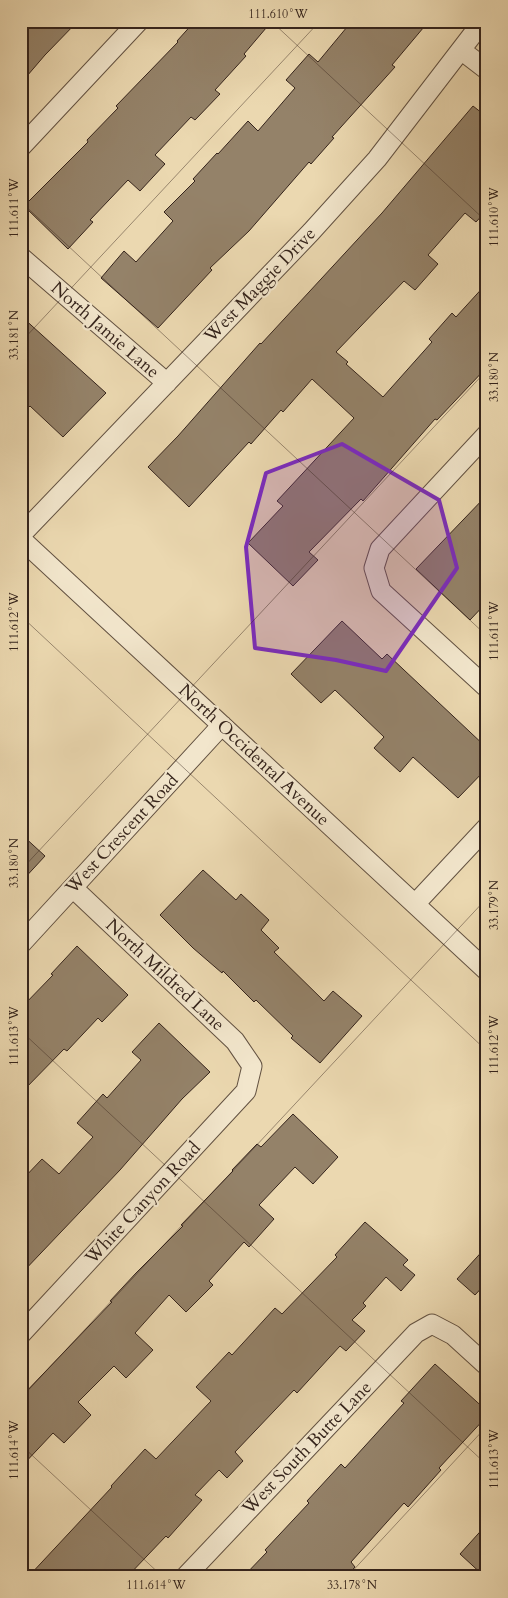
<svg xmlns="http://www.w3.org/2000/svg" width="508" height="1598" font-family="Cardo,serif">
<rect width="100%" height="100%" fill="#ebd8b0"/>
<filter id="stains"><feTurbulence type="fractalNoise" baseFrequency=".004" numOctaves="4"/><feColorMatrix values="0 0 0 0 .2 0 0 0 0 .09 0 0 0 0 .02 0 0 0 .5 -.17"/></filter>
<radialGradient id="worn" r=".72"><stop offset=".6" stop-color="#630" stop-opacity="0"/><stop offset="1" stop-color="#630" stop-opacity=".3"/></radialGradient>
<path fill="#948269" stroke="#35241c" d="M21 21H78L45 55 21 83Z
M195 21H272L244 54 246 56 215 90 220 94 195 120 191 117 155 155 165 164 140 191 128 180 90 220 93 222 68 249 24 206 88 142 87 140 118 108 116 106 178 42 177 41Z
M352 21H429L392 65 395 67 332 137 334 138 311 164 309 162 249 231 210 268 212 270 158 328 101 278 124 251 136 262 173 221 164 212 195 181 193 179 217 153 218 154 248 121 258 131 295 88 286 80 309 54 318 62Z
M473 106 487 117V210L476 222 465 213 428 255 438 264 415 290 404 281 336 352 348 362 346 364 383 397 432 342 429 339 452 313 456 317 487 283V367L437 420 435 419 363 501 361 499 309 552 318 560 293 586 248 543 283 506 277 501 354 418 312 379 283 412 281 410 251 444 249 442 189 507 148 467 178 436 260 343 261 344 382 213Z
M21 316 106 393 63 437 30 406 21 415Z
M487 495V602L470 620 416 569Z
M342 621 382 659 387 654 487 748V768L458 798 413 757 400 772 374 748 384 737 335 690 321 703 291 674Z
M21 834 45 856 21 882Z
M203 870 236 900 241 894 269 920 261 930 279 948 274 952 324 1001 333 991 362 1016 320 1063 291 1038 293 1036 256 1000 254 1002 223 971 222 973 193 948 160 915Z
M77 946 128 995 102 1022 98 1018 67 1051 64 1049 21 1093V1008L53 975 51 974Z
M159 1023 210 1072 182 1099 120 1170 21 1274V1181L42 1159 59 1174 93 1137 77 1123 103 1094 107 1098 141 1060 132 1052Z
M293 1114 338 1157 313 1184 295 1167 259 1205 274 1219 249 1247 244 1242 209 1281 213 1285 186 1312 169 1295 135 1333 153 1350 126 1378 114 1366 78 1402 91 1415 64 1443 53 1433 21 1467V1397L112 1302 110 1301 136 1273 183 1226 181 1225 233 1171 232 1170 257 1144 261 1147Z
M365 1222 408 1260 403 1265 415 1275 401 1291 386 1277 363 1303 366 1306 352 1320 365 1331 346 1351 340 1346 297 1393 294 1390 235 1452 243 1461 227 1478 219 1470 195 1495 202 1500 168 1538 166 1536 127 1577H28L112 1487 111 1486 145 1449 156 1459 211 1401 196 1387 229 1352 232 1355 275 1308 282 1314 337 1257 335 1255Z
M487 1246V1282L475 1295 457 1279Z
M435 1364 487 1411V1416L439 1468 441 1470 408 1507 404 1503 351 1562 355 1567 346 1577H243L267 1552 265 1550 309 1503 307 1501 341 1464 345 1468 404 1403 401 1401Z
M487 1524V1577H485L460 1554Z"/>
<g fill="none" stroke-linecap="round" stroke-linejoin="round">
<defs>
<path id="street" d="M461 50 487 70
M21 147 139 21
M21 257 167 383
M487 434 380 549 374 568 381 591 487 688
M21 535 311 232 377 159 483 21
M21 539 487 971
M415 904 487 827
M21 944 222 725
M21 1334 246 1091 252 1066 235 1041 73 888
M185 1577 416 1333 432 1324 453 1335 487 1366"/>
</defs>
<use href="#street" stroke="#625141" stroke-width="21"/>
<use href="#street" stroke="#f2e6cc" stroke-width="19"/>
</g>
<path fill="#7b2cbf" fill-opacity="0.2" stroke="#7b2cbf" stroke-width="4" stroke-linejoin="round" d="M342 444 439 500 457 568 386 671 336 660 255 648 246 547 266 473Z"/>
<path fill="none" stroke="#35241c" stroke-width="1" stroke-opacity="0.45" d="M271 21 487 222M21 202 487 636M21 342 320 21M21 616 487 1051M21 870 487 370M21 1031 487 1465M21 1398 487 898M21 1445 163 1577M347 1577 487 1426"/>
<g text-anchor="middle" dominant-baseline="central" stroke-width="4.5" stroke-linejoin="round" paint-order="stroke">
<g font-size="18" fill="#35241c" stroke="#f2e6cc">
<text transform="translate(260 285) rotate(-46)">West Maggie Drive</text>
<text transform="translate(105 330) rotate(41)">North Jamie Lane</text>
<text transform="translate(254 755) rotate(43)">North Occidental Avenue</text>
<text transform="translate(122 834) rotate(-47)">West Crescent Road</text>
<text transform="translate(165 975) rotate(43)">North Mildred Lane</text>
<text transform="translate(143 1203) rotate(-47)">White Canyon Road</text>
<text transform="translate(307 1448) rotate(-46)">West South Butte Lane</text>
</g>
</g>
<rect width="508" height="1598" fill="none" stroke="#ebd8b0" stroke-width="55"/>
<rect x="28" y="28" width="452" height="1542" fill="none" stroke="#35241c" stroke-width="2"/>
<g font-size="12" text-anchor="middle" fill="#35241c">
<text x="278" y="18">111.610°W</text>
<text transform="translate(14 208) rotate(-90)" y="4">111.611°W</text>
<text transform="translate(494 217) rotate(-90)" y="4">111.610°W</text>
<text transform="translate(14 335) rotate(-90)" y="4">33.181°N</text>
<text transform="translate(494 377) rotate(-90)" y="4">33.180°N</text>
<text transform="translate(14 622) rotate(-90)" y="4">111.612°W</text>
<text transform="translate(494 631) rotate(-90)" y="4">111.611°W</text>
<text transform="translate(14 863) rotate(-90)" y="4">33.180°N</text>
<text transform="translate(494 905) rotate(-90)" y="4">33.179°N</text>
<text transform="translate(14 1036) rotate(-90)" y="4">111.613°W</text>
<text transform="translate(494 1045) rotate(-90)" y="4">111.612°W</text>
<text transform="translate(14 1450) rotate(-90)" y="4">111.614°W</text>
<text transform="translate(494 1459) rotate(-90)" y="4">111.613°W</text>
<text x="156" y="1589">111.614°W</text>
<text x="352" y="1589">33.178°N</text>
</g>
<rect width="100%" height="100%" filter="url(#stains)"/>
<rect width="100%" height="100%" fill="url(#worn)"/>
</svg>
